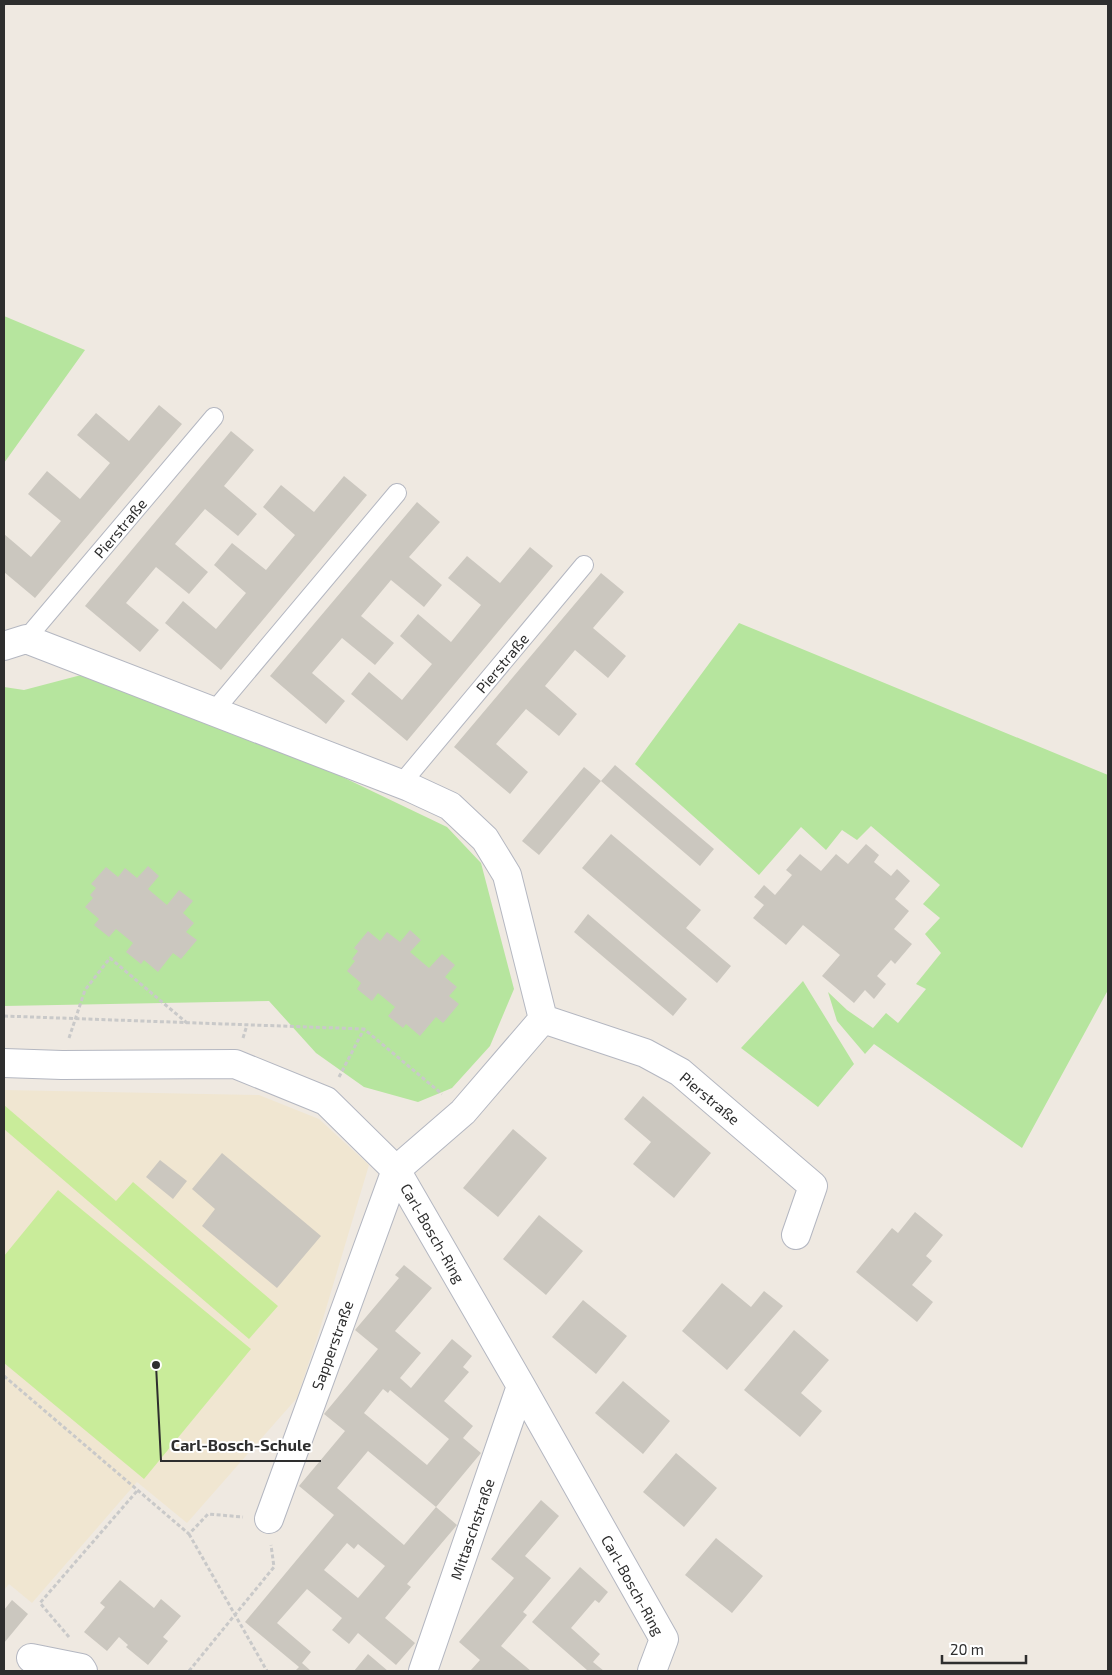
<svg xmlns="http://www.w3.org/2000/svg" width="1112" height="1675" font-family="'Exo 2',sans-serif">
<rect width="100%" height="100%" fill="#efe9e1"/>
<path fill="#f0e6d1" d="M4 1090 259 1095 319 1119 369 1165 319 1332 297 1398 187 1523 137 1482 32 1603 9 1584 4 1590Z"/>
<path fill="#b6e59e" d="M4 316 85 350 4 463Z
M739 623 1108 775V990L1022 1148 874 1044 865 1054 837 1021 828 992 847 1010 873 1028 886 1013 898 1023 926 989 916 984 941 953 925 934 940 918 923 904 940 885 871 826 857 840 842 830 826 850 801 827 759 875 635 764Z
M85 674 183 715 330 771 447 827 481 863 514 989 490 1046 452 1088 418 1102 364 1087 316 1053 269 1001 4 1006V687L24 690Z
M803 981 854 1064 818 1107 741 1048Z"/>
<path fill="#c9ec9a" d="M4 1105 116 1201 133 1182 278 1306 249 1339 4 1129Z
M58 1190 251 1349 144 1479 4 1363V1256Z"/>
<path fill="#cbc7bf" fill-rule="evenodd" d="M159 405 182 424 35 598 4 572V534L31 557 61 521 28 494 47 471 80 499 110 463 77 435 96 413 129 441Z
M231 431 254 450 224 486 257 514 238 536 205 509 175 544 208 572 189 594 156 567 126 603 159 630 140 652 85 606Z
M344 476 367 495 221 670 165 623 183 601 216 629 246 593 214 565 232 543 266 570 295 535 263 507 281 485 314 512Z
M417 502 440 522 409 557 442 585 424 607 391 580 361 616 394 643 375 665 342 638 312 673 345 701 326 724 270 676Z
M530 547 553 566 407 741 351 694 369 672 402 700 432 664 400 636 418 614 451 642 481 605 448 578 467 556 500 583Z
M601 573 624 592 593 628 626 656 608 678 575 650 545 686 577 714 559 736 526 709 496 744 528 772 510 794 454 747Z
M615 765 714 849 700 866 601 781 539 855 522 841 584 767 601 781Z
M611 834 701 910 686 928 731 966 717 983 582 868Z
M866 844 879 855 874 862 891 876 897 869 910 881 895 899 909 911 894 929 912 944 895 964 891 960 877 976 886 984 874 999 865 990 854 1003 822 976 840 955 803 925 786 945 753 918 764 905 754 897 764 885 775 895 792 875 786 870 800 854 821 871 836 854 848 864Z
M148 866 159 876 148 889 167 905 179 890 193 901 183 913 194 923 186 932 197 940 181 959 173 953 158 972 144 960 141 964 126 952 133 943 116 929 109 937 94 925 99 919 85 907 93 898 90 895 96 888 91 884 106 867 118 877 125 868 137 878Z
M588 914 687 999 673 1016 574 932Z
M410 930 421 940 410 952 429 968 442 954 455 965 445 977 457 987 449 996 459 1004 443 1023 436 1017 420 1036 406 1024 403 1028 388 1016 395 1007 378 993 372 1001 357 989 361 983 347 971 355 961 352 959 358 951 354 948 368 931 380 941 387 932 400 942Z
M643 1096 711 1153 674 1198 633 1164 651 1142 624 1119Z
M513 1129 547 1158 498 1217 463 1188Z
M222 1153 321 1236 277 1288 202 1226 215 1209 192 1189Z
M160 1160 187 1181 173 1199 146 1177Z
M915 1212 943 1235 926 1256 932 1261 912 1285 933 1302 917 1322 856 1272 892 1228 898 1233Z
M539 1215 583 1251 546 1295 503 1259Z
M404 1265 432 1288 395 1331 421 1353 400 1378 411 1388 452 1339 472 1356 463 1367 469 1372 444 1401 473 1426 463 1438 481 1453 436 1507 368 1451 337 1488 404 1545 436 1507 457 1525 407 1584 411 1587 385 1618 415 1643 396 1665 358 1633 349 1644 332 1630 342 1618 307 1589 277 1623 311 1652 302 1663 311 1671H295L299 1667 245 1622 334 1515 299 1486 345 1431 324 1414 378 1349 355 1330 399 1278 395 1275ZM383 1389 388 1393 390 1390 449 1439 427 1465 364 1413ZM347 1543 354 1549 358 1544 385 1566 358 1598 324 1570Z
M722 1283 751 1307 764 1291 783 1306 727 1370 682 1331Z
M583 1300 627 1336 596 1374 552 1337Z
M794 1330 829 1360 801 1393 822 1411 800 1437 744 1390Z
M623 1381 670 1421 643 1454 595 1413Z
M676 1453 717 1488 684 1527 643 1492Z
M541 1500 559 1516 525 1556 551 1578 523 1612 527 1615 501 1646 531 1671H470L480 1660 459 1642 514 1578 491 1559Z
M716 1538 763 1576 732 1613 685 1575Z
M580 1567 608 1592 599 1603 595 1600 571 1628 600 1654 593 1662 604 1671H585L587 1670 532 1622Z
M120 1580 154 1608 161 1599 181 1616 163 1637 168 1641 148 1665 126 1647 128 1645 119 1637 107 1651 84 1632 105 1607 100 1603Z
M12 1600 28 1614 4 1643V1610Z
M368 1654 388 1671H354Z"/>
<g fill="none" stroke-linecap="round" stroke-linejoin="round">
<defs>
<path id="service" d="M26 639 214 417
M214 711 397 493
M401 784 584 565"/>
<path id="minor" d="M4 646 26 639 409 787 450 806 485 839 507 875 543 1019 463 1112 396 1170 269 1519
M543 1019 645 1053 680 1072 813 1186 796 1235
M4 1063 62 1065 235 1064 326 1101 396 1170 521 1386 664 1639 652 1671
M31 1658 81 1668 83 1671
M423 1671 521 1386"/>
</defs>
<use href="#service" stroke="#b4b7c1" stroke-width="20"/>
<use href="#minor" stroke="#b4b7c1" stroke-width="30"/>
<path stroke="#c9c9c9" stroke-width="3" stroke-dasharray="4 2.5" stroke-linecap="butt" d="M4 5 5 4
M4 1016 364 1029 442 1094
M69 1038 85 990 110 958 187 1023
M243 1038 247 1025
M339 1077 364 1029
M4 1376 189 1534 208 1514 243 1517
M189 1534 267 1671
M69 1637 40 1603 137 1491
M189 1671 274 1567 271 1545"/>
<use href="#service" stroke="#fff" stroke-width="18"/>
<use href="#minor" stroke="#fff" stroke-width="28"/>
</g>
<g text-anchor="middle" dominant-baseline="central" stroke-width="4" stroke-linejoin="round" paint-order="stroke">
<g font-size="15" fill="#2e2e2e" stroke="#fff">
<text transform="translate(120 528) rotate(-50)">Pierstraße</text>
<text transform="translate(502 663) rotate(-50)">Pierstraße</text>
<text transform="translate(710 1098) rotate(40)">Pierstraße</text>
<text transform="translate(433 1233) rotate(60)">Carl-Bosch-Ring</text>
<text transform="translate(332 1345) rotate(-70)">Sapperstraße</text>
<text transform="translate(472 1529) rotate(-71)">Mittaschstraße</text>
<text transform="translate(633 1585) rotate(61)">Carl-Bosch-Ring</text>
</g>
</g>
<path fill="none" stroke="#2e2e2e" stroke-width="2" d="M156 1365L161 1461H321"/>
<circle fill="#2e2e2e" stroke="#fff" stroke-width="2" cx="156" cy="1365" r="5"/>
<g font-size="16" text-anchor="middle" font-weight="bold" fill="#2e2e2e" stroke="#fff" stroke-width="4" stroke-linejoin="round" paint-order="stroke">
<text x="241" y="1451">Carl-Bosch-Schule</text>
</g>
<rect width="1112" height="1675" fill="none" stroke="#2e2e2e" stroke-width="10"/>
<path d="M942 1655v8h84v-8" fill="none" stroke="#2e2e2e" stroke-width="2.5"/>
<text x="950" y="1655" font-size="15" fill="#2e2e2e" stroke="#ffffff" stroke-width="4" paint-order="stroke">20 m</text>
</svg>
